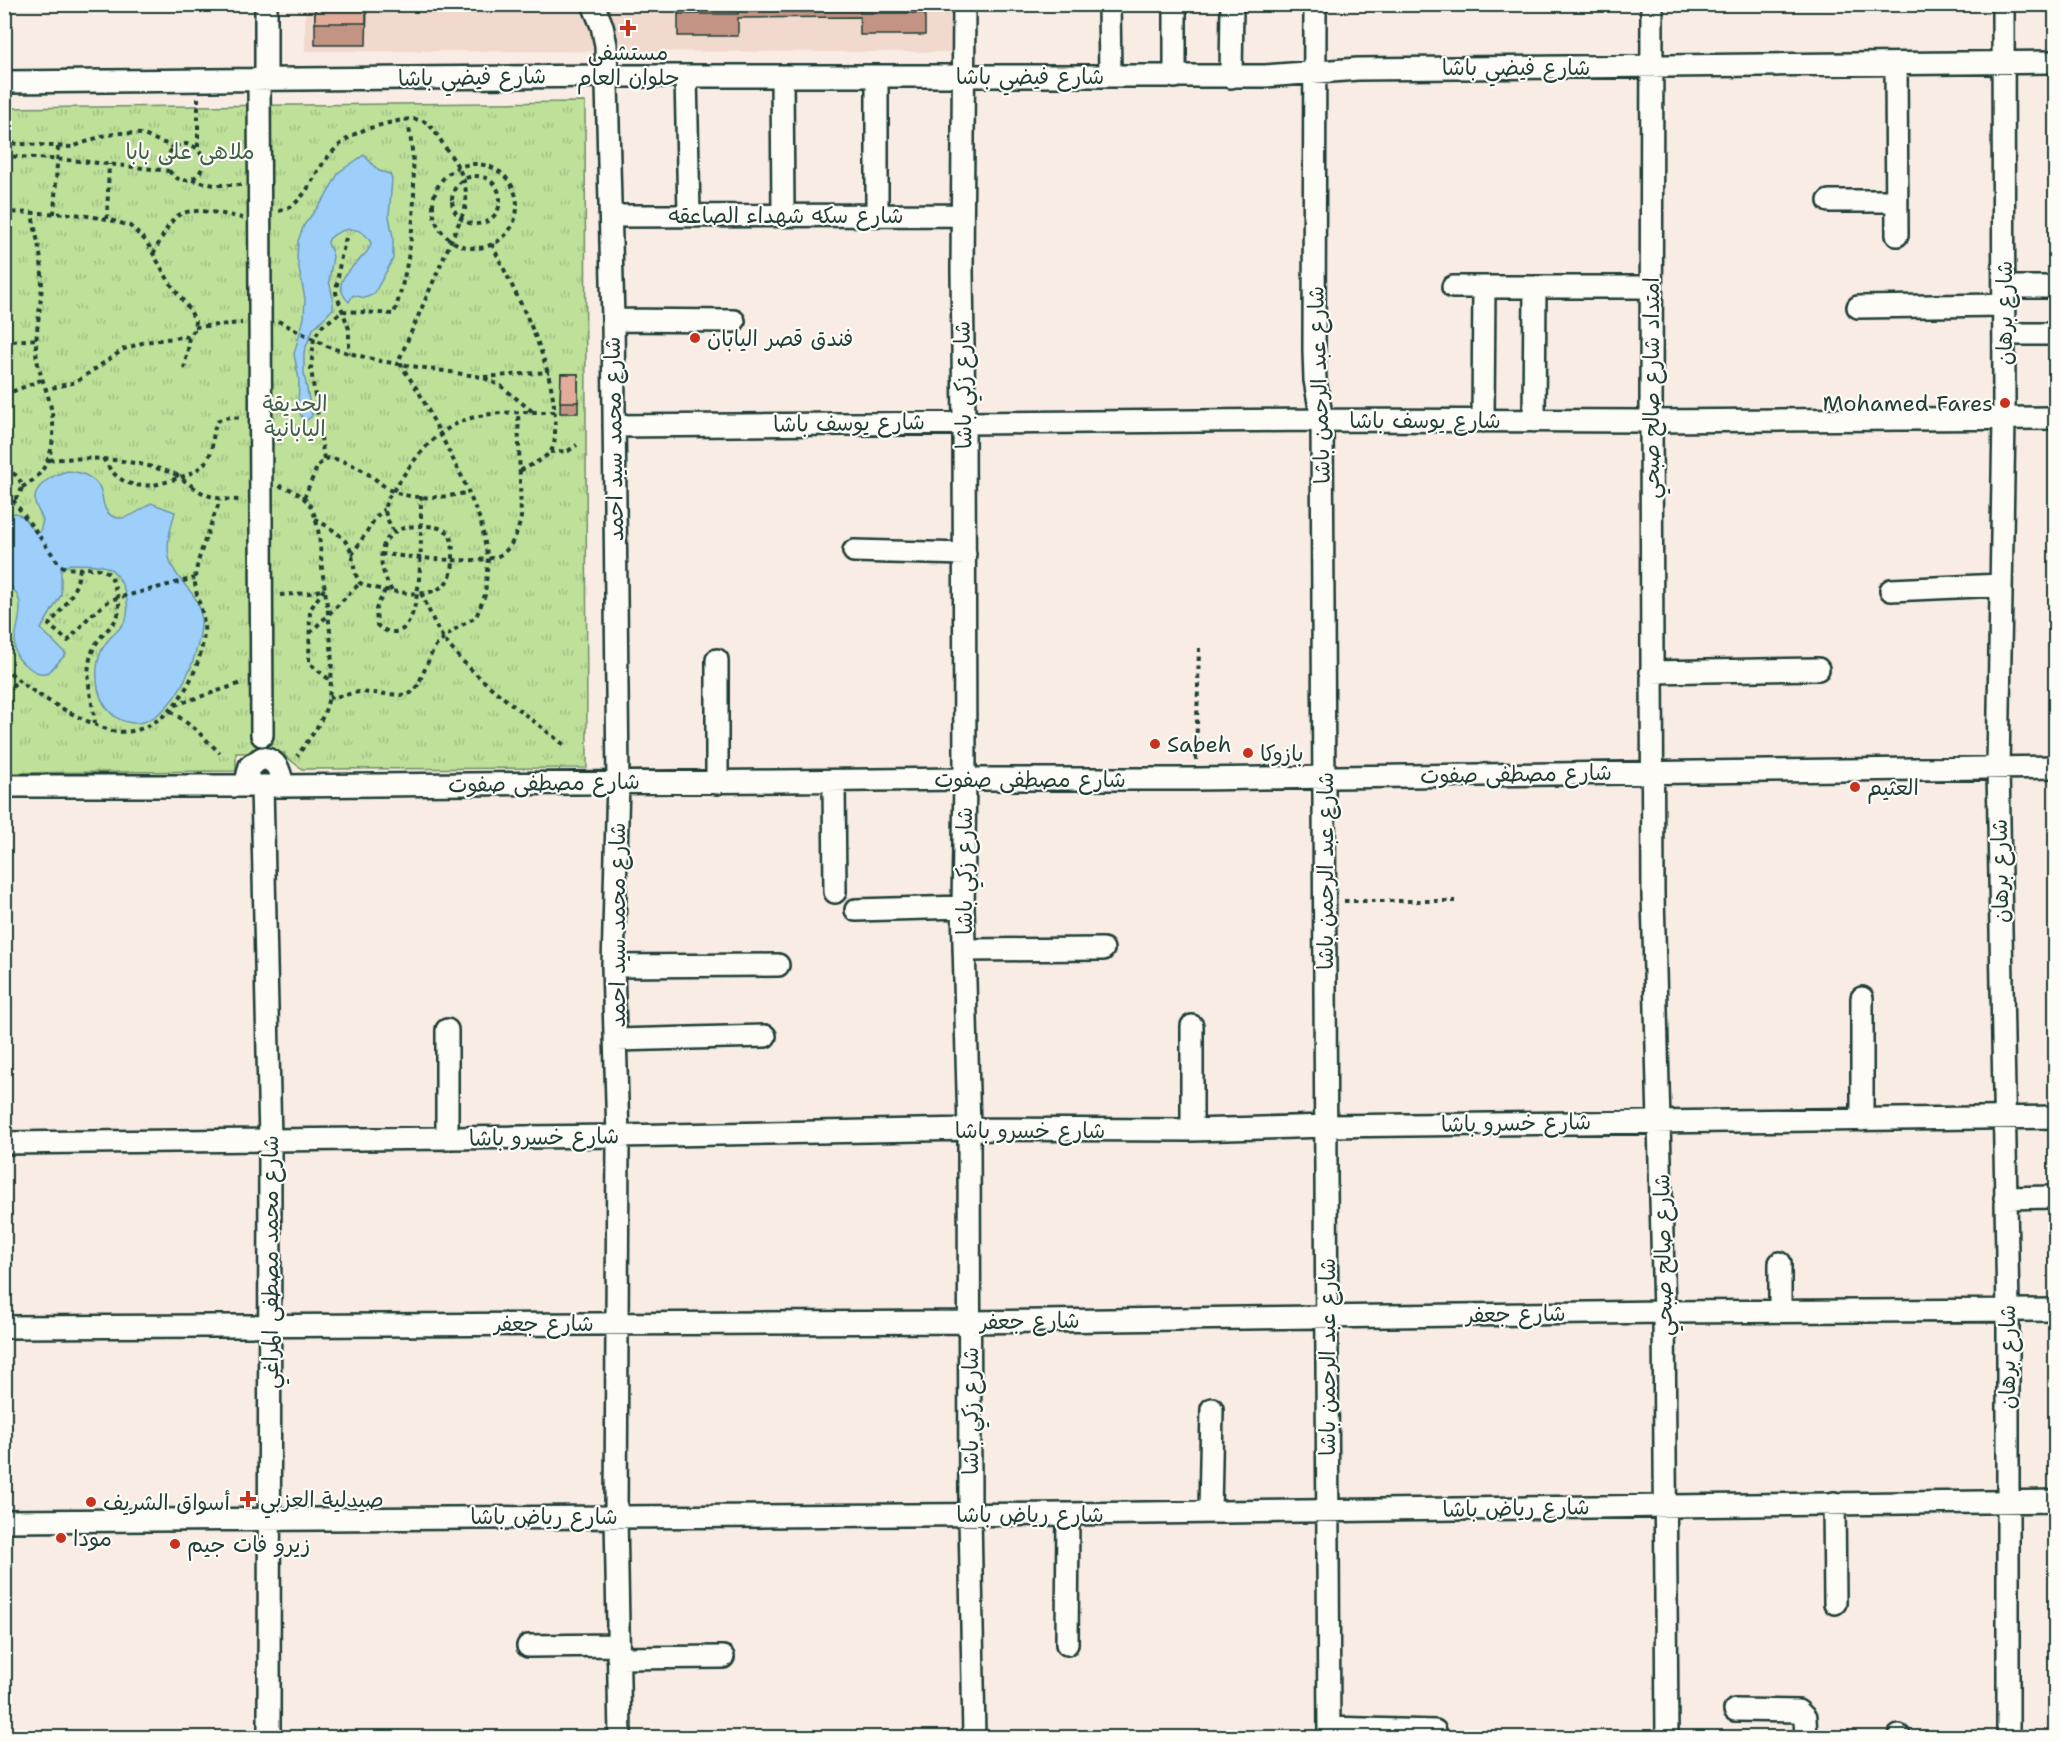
<svg xmlns="http://www.w3.org/2000/svg" width="2060" height="1742" font-family="'Shantell Sans','Playpen Sans Arabic',sans-serif">
<defs>
<pattern id="park-tufts" width="24" height="20" patternUnits="userSpaceOnUse" patternTransform="scale(1.5)"><rect width="24" height="20" fill="#bee099"/><path d="M3 7l-1-3M5 7V3M7 7l1-3M15 17l-1-3M17 17v-4M19 17l1-3" fill="none" stroke="#a3c184"/></pattern>
</defs>
<rect width="100%" height="100%" fill="#f8ece4"/>
<filter id="ink" filterUnits="userSpaceOnUse"><feTurbulence type="fractalNoise" baseFrequency=".0167" numOctaves="2"/><feDisplacementMap in="SourceGraphic" scale="12" xChannelSelector="R" yChannelSelector="G"/><feConvolveMatrix kernelMatrix="1 2 1 2 8 2 1 2 1" color-interpolation-filters="sRGB"/></filter>
<g filter="url(#ink)">
<path fill="#f2d9ce" d="M305 5H951V52L305 51Z"/>
<path fill="url(#park-tufts)" stroke="#6e8e66" stroke-width="1.5" d="M585 102 587 768 302 769 285 756V753H272L271 749H252L251 753H236V771L5 773 4 108Z"/>
<path fill="#9dcffa" stroke="#6b95ab" stroke-width="1.5" d="M364 155 379 171 390 174 392 179 389 216 393 237V259L374 294 365 298 353 295 349 302C323 276 369 261 371 243 362 225 343 226 329 239L328 243 333 256 329 281 333 298V309L313 329 304 352V373L312 416 306 421 303 420 298 408 299 380 294 354 304 318 305 299 297 258 298 241 304 225 326 196 339 172Z
M68 471C80 472 93 476 100 488 103 495 102 503 106 510 117 528 140 511 151 503L175 512C171 527 165 546 170 561 176 582 200 593 201 616 203 650 176 718 138 723 123 724 111 716 104 704 94 687 94 659 106 643 112 634 122 629 126 619 131 604 122 572 106 567 95 563 82 565 70 564L61 570V595L41 629 66 654 49 672C40 675 35 672 28 667 2 651 22 629 20 604 19 593 9 586 6 576 1 559 4 537 5 520L10 514 16 513 23 517 36 533 40 532 43 520C41 514 36 508 35 502 33 485 54 474 68 471Z"/>
<g fill="none" stroke-linecap="round" stroke-linejoin="round">
<defs>
<path id="minor" d="M266 4V79
M593 4 602 26 606 45 613 320 618 782 613 966 618 1136 616 1515 620 1738
M964 4 962 271 964 422 965 779 963 907 969 1129 970 1514 974 1738
M1109 4 1110 76
M1315 4 1314 351 1315 380 1322 420 1329 1738
M1652 4 1651 421 1653 896 1664 1312 1667 1738
M2003 4 2004 419 1998 768 2008 1310V1738
M1896 64 1897 235
M686 76 689 215
M782 76 783 215
M877 76V215
M1175 77V4
M1231 77 1232 4
M259 79 262 735
M4 82 607 76H1265L1358 69 2056 62
M1829 201H1897
M611 216 962 215
M1453 287H1651
M2004 287H2056
M1858 307 2004 305
M613 320 734 321
M2004 334H2056
M1483 421 1484 287
M1534 421 1535 287
M614 426 1322 420 1651 421 2056 418
M854 551 965 554
M1891 590 2001 585
M717 660V783
M1651 672 1818 669
M834 782 835 892
M4 786H283L965 779H1196L2056 767
M245 786 250 766 262 758C278 760 280 772 283 786
M262 786 270 1141 269 1738
M856 910 963 907
M964 950 1103 949
M613 966 778 965
M1192 1026V1130
M616 1040 765 1036
M1862 1120V998
M447 1139V1030
M4 1143 618 1136 969 1129 1192 1130 1326 1126 2056 1117
M2005 1198 2056 1197
M1780 1263V1311
M4 1327 970 1322 1664 1312 2056 1310
M1834 1503 1835 1603
M1210 1512 1212 1409
M4 1521 1068 1514 2056 1501
M1067 1644 1068 1514
M528 1646 618 1645
M618 1658 723 1657
M1735 1710 1798 1711 1805 1718 1806 1738
M1329 1728 1435 1731
M1899 1736V1738"/>
</defs>
<use href="#minor" stroke="#1f3d34" stroke-width="26"/>
<path stroke="#1f3d34" stroke-width="4" stroke-dasharray="4.5 4.5" stroke-linecap="butt" d="M4 143 72 147 102 136 121 133 141 134 174 147
M167 162a18 18 0 1 1 36 0a18 18 0 1 1-36 0Z
M198 147V98
M4 156 81 161 169 171
M433 206a42 42 0 1 1 84 0a42 42 0 1 1-84 0Z
M452 200a24 24 0 1 1 48 0a24 24 0 1 1-48 0Z
M192 180 214 185H241
M279 211C304 205 310 181 324 162 329 155 336 148 343 142 356 131 372 127 389 123 429 113 428 122 449 153 462 171 469 187 465 209L402 353 400 358 402 367 419 392 462 477 481 522 488 559 485 595 476 617 452 631 434 648 418 685 411 693 401 695 359 692 329 698
M4 212 74 214 107 219 130 226 146 241 170 283 190 310 195 321 194 331 188 336 145 342 124 349 76 382 44 390
M54 214 58 147
M107 219 109 164
M346 238 340 261 336 293 349 329V353
M492 244C518 301 555 360 555 424 555 432 556 443 551 451 544 460 530 465 520 471
M153 254C160 242 166 227 175 218 188 204 226 215 243 218
M278 321 331 348 349 353 380 361 482 377 501 386 533 412
M195 327 242 323
M4 344 12 341 37 339
M184 369 189 344 188 336
M484 377 549 372
M4 395 41 380
M550 452 568 451 577 445
M103 458C120 490 144 490 175 479 188 475 199 471 207 460 216 446 210 431 219 420L229 417 242 418
M324 459 311 369 314 338 322 326 343 311 394 314C414 252 419 191 409 127
M49 460C93 456 133 459 175 474
M4 471C15 472 20 477 22 487 20 496 14 502 4 501
M192 486C207 498 223 500 242 500
M279 486C293 489 305 496 312 509 320 527 320 549 322 568 327 606 337 663 328 701 323 722 310 738 297 756
M22 487C52 473 57 438 51 408 47 388 37 371 36 350 36 326 42 302 42 277 42 256 36 235 32 214
M304 498 318 465 328 458C342 459 360 468 371 476 378 481 383 486 390 490 413 501 445 498 469 492
M13 500 60 565C74 574 96 562 109 574 113 578 114 586 116 591 129 629 98 624 90 659 85 679 93 703 95 723
M315 519C330 528 348 537 352 555 354 565 354 574 360 583 370 588 381 589 392 591 419 596 452 597 453 561 453 551 453 542 449 533 441 527 432 526 422 526 379 525 372 558 392 591
M394 532C378 504 385 504 401 479 447 410 478 412 555 412
M381 554C407 556 482 567 502 554 513 546 519 529 521 517L518 412
M352 555 376 517 384 509
M80 568C77 592 64 607 49 625L68 641 90 616 110 600 195 578
M324 589 310 610 309 663 331 681
M385 590 376 609 377 625C382 630 388 632 394 632 427 633 420 520 421 496
M421 593C429 609 434 625 444 639 473 679 526 714 564 745
M280 595 309 593 325 589
M310 633 360 583
M4 666C26 692 80 720 112 731 165 740 201 677 204 632 206 613 194 597 195 578 198 553 212 523 220 500
M4 691 19 681
M175 705 242 683
M171 711 195 729 220 753
M1196 760 1199 648
M1344 901H1455"/>
<use href="#minor" stroke="#fdfcf7" stroke-width="21"/>
<path stroke="#1f3d34" stroke-width="4" stroke-dasharray="4.5 4.5" stroke-linecap="butt" d="M175 474 192 486"/>
</g>
<path fill="#c39484" stroke="#1f3d34" stroke-width="1.5" d="M315 4H367L366 45H315Z
M678 4H925V35H860V17L738 18V36H678Z
M561 374H578V413H560Z"/>
<path fill="#e3ac9a" stroke="#1f3d34" stroke-width="1.5" d="M315 4H366V23H315Z
M678 4H738V14H678Z
M860 4H925V13H860Z
M561 374H578V402H560Z"/>
</g>
<g fill="#c8321e" stroke="#fdfcf7" stroke-width="2">
<path d="M625 19h6v6h6v6h-6v6h-6v-6h-6v-6h6z"/>
<circle cx="695" cy="338" r="6"/>
<circle cx="2005" cy="403" r="6"/>
<circle cx="1155" cy="744" r="6"/>
<circle cx="1248" cy="753" r="6"/>
<circle cx="1855" cy="787" r="6"/>
<path d="M245 1490h6v6h6v6h-6v6h-6v-6h-6v-6h6z"/>
<circle cx="91" cy="1502" r="6"/>
<circle cx="61" cy="1538" r="6"/>
<circle cx="175" cy="1544" r="6"/>
</g>
<g text-anchor="middle" dominant-baseline="central" stroke-width="4.5" stroke-linejoin="round" paint-order="stroke">
<g font-size="22" fill="#1f3d34" stroke="#fdfcf7" text-anchor="start">
<text x="628" y="52" text-anchor="middle">مستشفى<tspan x="628" dy="25">حلوان العام</tspan></text>
<text x="707" y="338">فندق قصر اليابان</text>
<text x="1993" y="403" text-anchor="end">Mohamed Fares</text>
<text x="1167" y="744">Sabeh</text>
<text x="1260" y="753">بازوكا</text>
<text x="1867" y="787">العثيم</text>
<text x="260" y="1499">صيدلية العزبي</text>
<text x="103" y="1502">أسواق الشريف</text>
<text x="73" y="1538">مودا</text>
<text x="187" y="1544">زيرو فات جيم</text>
</g>
<g font-size="22" fill="#1f3d34" stroke="#fdfcf7">
<text x="1516" y="67">شارع فيضي باشا</text>
<text x="1030" y="76">شارع فيضي باشا</text>
<text transform="translate(472 77) rotate(-1)">شارع فيضي باشا</text>
<text x="786" y="215">شارع سكه شهداء الصاعقه</text>
<text transform="translate(2004 313) rotate(-90)">شارع برهان</text>
<text transform="translate(963 385) rotate(-91)">شارع زكي باشا</text>
<text transform="translate(1319 385) rotate(-92)">شارع عبد الرحمن باشا</text>
<text transform="translate(1651 388) rotate(-90)">امتداد شارع صالح صبحي</text>
<text x="1425" y="420">شارع يوسف باشا</text>
<text transform="translate(849 423) rotate(-1)">شارع يوسف باشا</text>
<text transform="translate(614 439) rotate(-91)">شارع محمد سيد احمد</text>
<text transform="translate(1516 774) rotate(-1)">شارع مصطفى صفوت</text>
<text x="1030" y="779">شارع مصطفى صفوت</text>
<text transform="translate(544 783) rotate(-1)">شارع مصطفى صفوت</text>
<text transform="translate(964 871) rotate(-90)">شارع زكي باشا</text>
<text transform="translate(1325 871) rotate(-90)">شارع عبد الرحمن باشا</text>
<text transform="translate(2000 871) rotate(-91)">شارع برهان</text>
<text transform="translate(617 925) rotate(-90)">شارع محمد سيد احمد</text>
<text transform="translate(1516 1123) rotate(-1)">شارع خسرو باشا</text>
<text x="1030" y="1130">شارع خسرو باشا</text>
<text transform="translate(544 1137) rotate(-1)">شارع خسرو باشا</text>
<text transform="translate(1663 1255) rotate(-91)">شارع صالح صبحي</text>
<text transform="translate(270 1262) rotate(-90)">شارع محمد مصطفى المراغي</text>
<text transform="translate(1516 1314) rotate(-1)">شارع جعفر</text>
<text transform="translate(1030 1321) rotate(-1)">شارع جعفر</text>
<text x="544" y="1323">شارع جعفر</text>
<text transform="translate(1327 1357) rotate(-90)">شارع عبد الرحمن باشا</text>
<text transform="translate(2007 1357) rotate(-90)">شارع برهان</text>
<text transform="translate(970 1411) rotate(-90)">شارع زكي باشا</text>
<text transform="translate(1516 1508) rotate(-1)">شارع رياض باشا</text>
<text x="1030" y="1514">شارع رياض باشا</text>
<text x="544" y="1516">شارع رياض باشا</text>
</g>
<g font-size="22" fill="#3f5e48" stroke="#fdfcf7">
<text x="190" y="151">ملاهى على بابا</text>
<text x="295" y="403">الحديقة<tspan x="295" dy="25">اليابانية</tspan></text>
</g>
</g>
<rect width="2060" height="1742" fill="none" stroke="#fdfcf7" stroke-width="24"/>
<rect x="12" y="12" width="2036" height="1718" fill="none" stroke="#1f3d34" stroke-width="2" filter="url(#ink)"/>
</svg>
